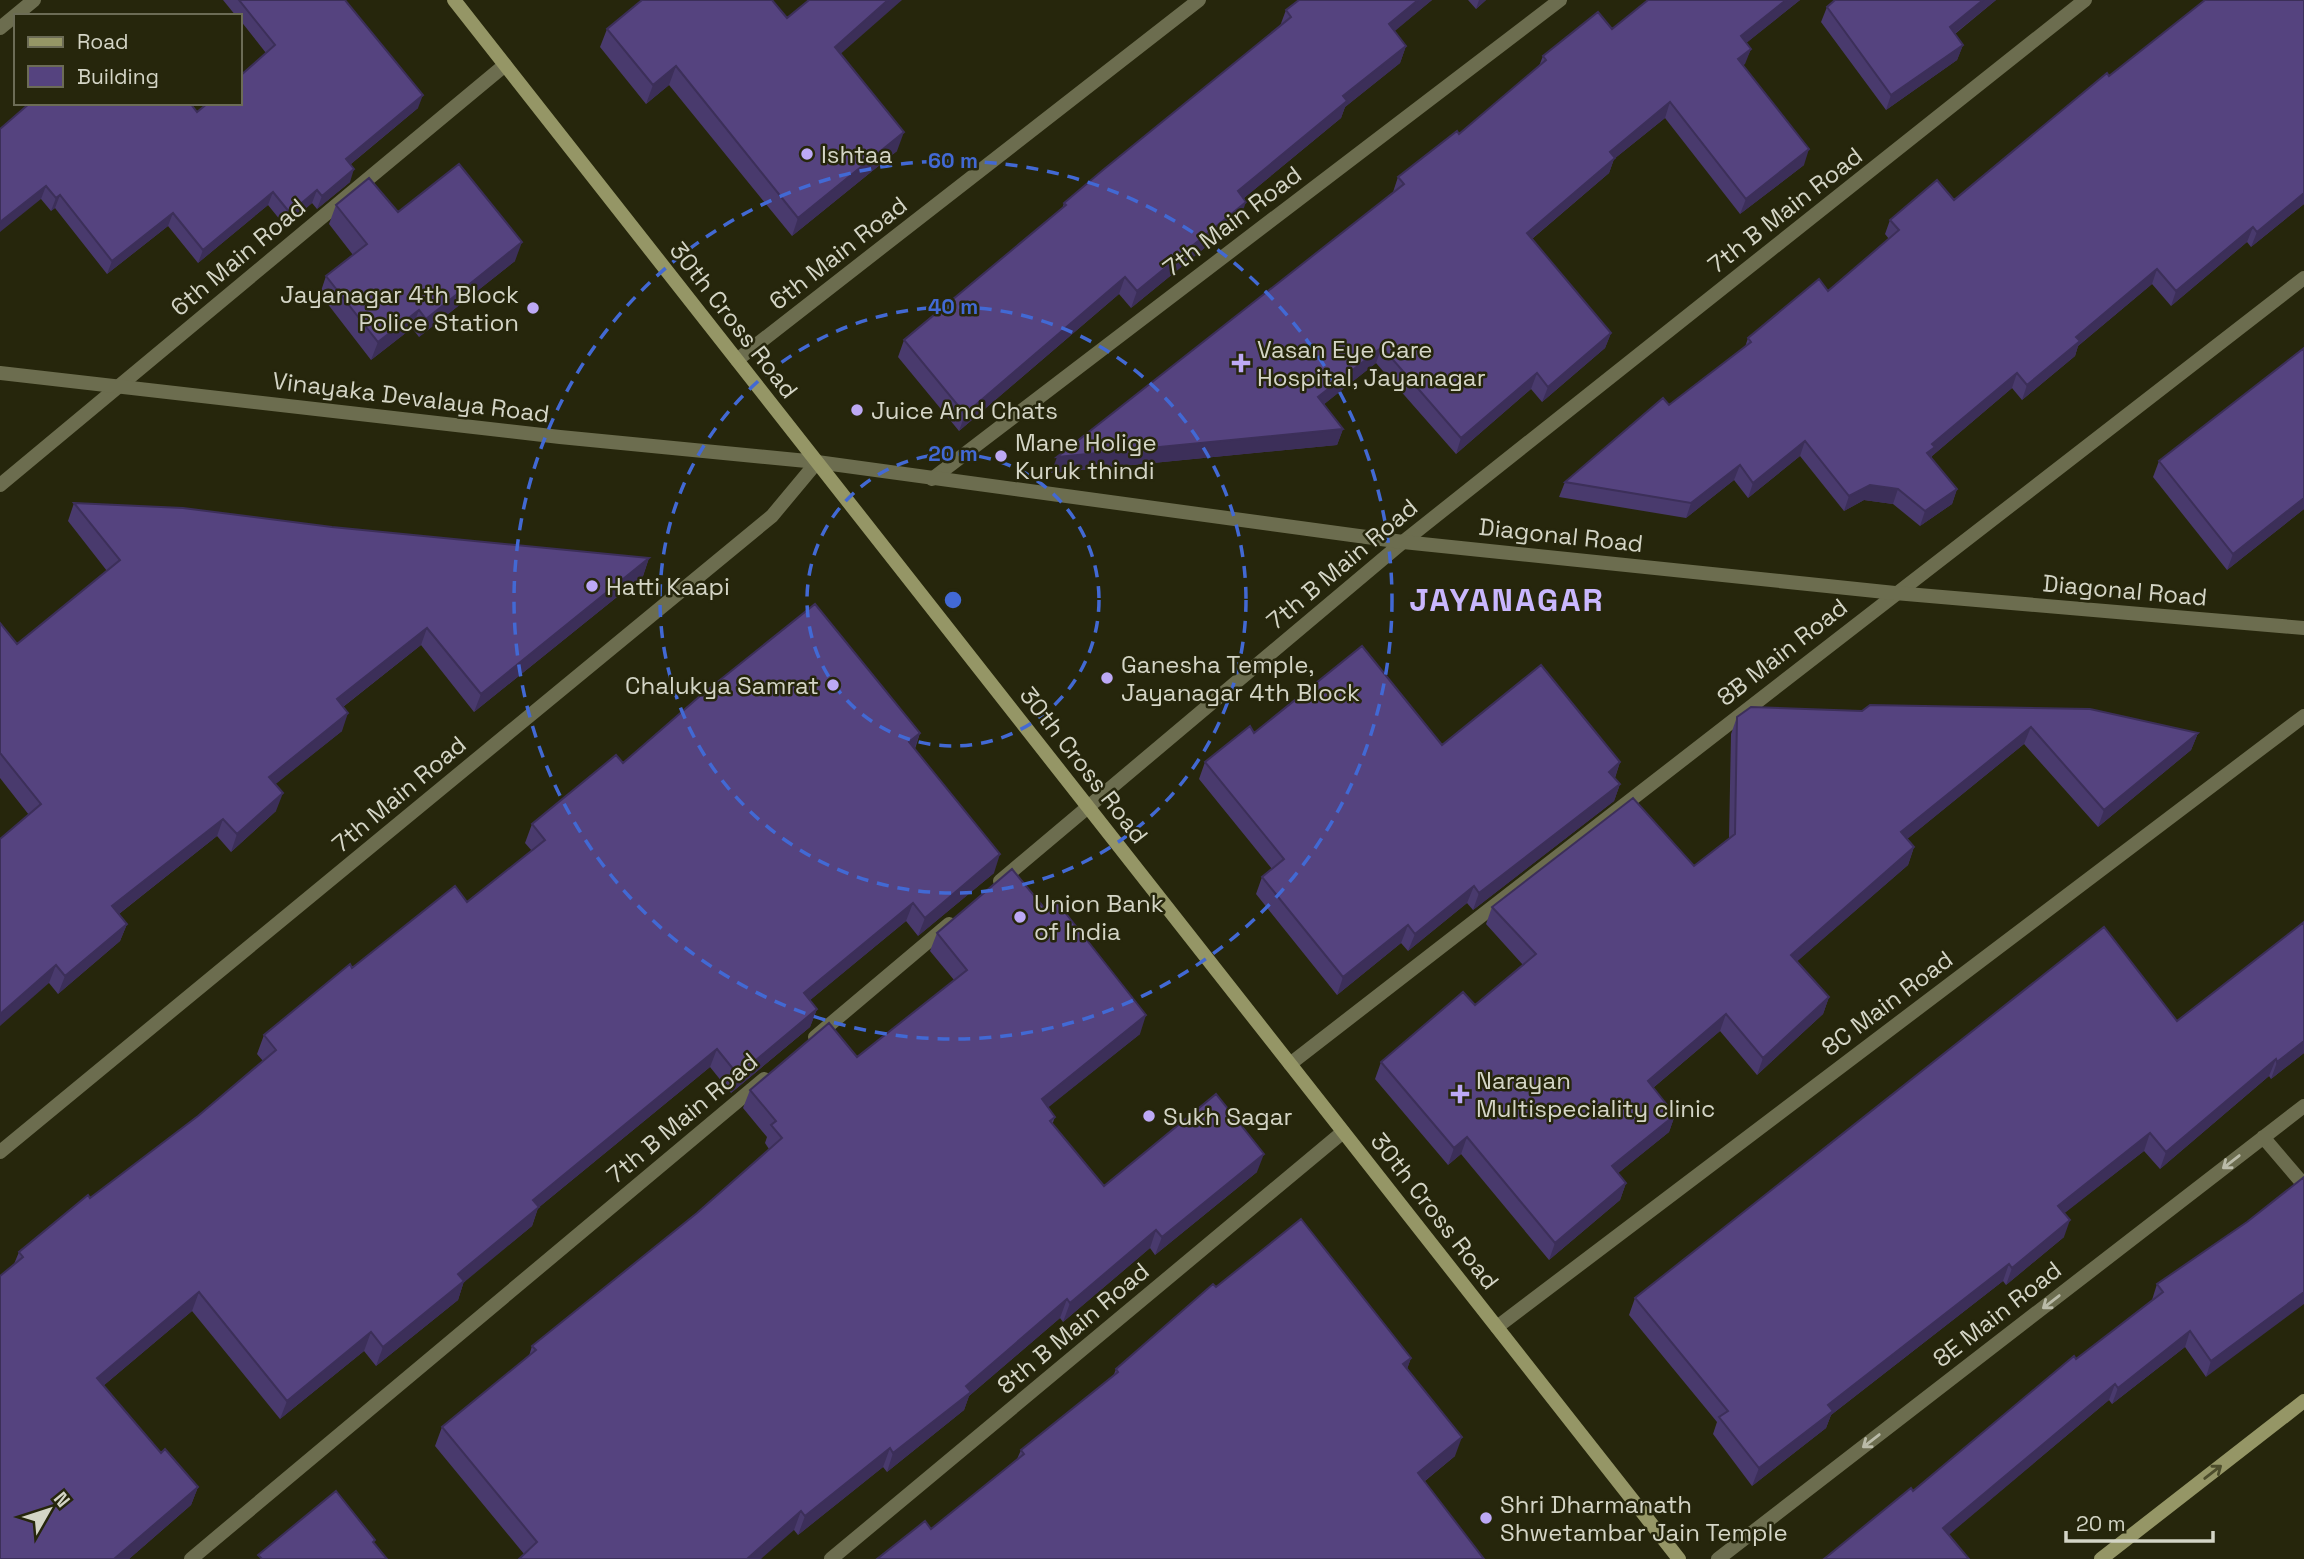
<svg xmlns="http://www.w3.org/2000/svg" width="2304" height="1559" font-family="'Space Grotesk',sans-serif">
<rect width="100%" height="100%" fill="#26260c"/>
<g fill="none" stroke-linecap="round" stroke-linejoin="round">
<path stroke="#6c6d4f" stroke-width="14" d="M737 360 1199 0
M932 479 1560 0
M0 485 505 65
M1000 881 1403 542 2085 0
M815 1037 949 924
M1290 1064 2304 278
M2263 1137 2304 1185
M0 1152 772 516 817 462
M1497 1327 2304 716
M191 1559 764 1079
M831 1559 1343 1132
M1718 1559 2304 1106"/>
<path stroke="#6c6d4f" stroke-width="14" d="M0 28 34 0
M0 373 560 437 817 462 1403 542 1895 593 2304 628"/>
<path stroke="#959666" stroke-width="14" d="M454 0 1679 1559
M2101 1559 2304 1401"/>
</g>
<path fill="#493a6d" d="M223 0H345L418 108 351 164 350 182 317 209 312 203 285 226 268 205 198 263 168 226 107 274 55 208 51 211 41 199 0 129 197 112 266 53 240 20V16H236Z
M1432 0 1394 31 1406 46 1400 63 1345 107 1341 118 1244 198 1240 219 1131 308 1119 294 959 431 898 357 904 340 1062 209 1064 203 1280 26 1286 10Z
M1468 0H1486L1476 9Z
M1648 0H1800L1746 43 1751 49 1743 66 1804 165 1740 214 1665 118 1614 159 1609 173 1532 239 1611 333 1605 348 1542 402 1531 389 1456 454 1376 363 1324 404 1343 429 1337 445 1051 473 1393 192 1398 177 1459 134 1539 66 1543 56 1612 29Z
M1835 0H1996L1955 34 1963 45 1957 60 1886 110 1821 22 1827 7Z
M787 18 841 54 897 151 792 236 669 85 646 104 600 47 607 29Z
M2109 76 2304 204 2251 247 2247 242 2171 306 2152 284 2078 346 2075 356 2022 400 2012 388 1932 456 1931 458 1957 489 1952 504 1920 526 1893 504 1864 500 1844 511 1800 456 1748 498 1734 480 1686 518 1559 497 1565 482 1669 405 1745 347 1748 338 1828 291 1889 239 1885 234 1890 220 1954 200Z
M336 205 398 212 515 261 419 337 412 328 371 360 320 294 326 276 353 255 329 224Z
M2304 348V509L2227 570 2153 477 2159 461Z
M74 503 332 527 649 558 643 576 474 712 421 645 343 707 342 731 275 784 276 811 231 852 217 836 119 914 127 924 120 941 58 994 49 983 29 815 0 778V623L17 644 107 571 68 521Z
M1737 717 2198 733 2191 750 2098 827 2024 744 1907 839 1914 847 1908 865 1797 961 1829 997 1823 1014 1757 1075 1720 1031 1653 1088 1675 1115 1669 1132 1618 1173 1626 1183 1620 1200 1549 1260 1461 1154 1448 1165 1375 1079 1381 1062 1475 1005 1523 965 1486 924 1492 907 1694 866 1729 838 1731 734Z
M920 733 915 749 994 873 918 936 906 921 810 1000 817 1009 810 1027 731 1093 710 1067 538 1208 532 1226 464 1281 458 1300 376 1366 364 1351 280 1419 192 1311 103 1386 161 1453 198 1487 191 1505 129 1559H0L14 1264 19 1252 198 1116 263 1061 257 1054 264 1035 352 968 467 902 532 851 525 843 532 824 623 763Z
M1254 733 1442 745 1620 762 1615 778 1620 784 1614 801 1473 910 1467 903 1408 951 1401 943 1337 995 1256 894 1262 877 1272 869 1199 779 1205 762Z
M937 933 1140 1034 1048 1107 1055 1117 1052 1125 1104 1186 1257 1172 1155 1255 1150 1248 1063 1322 1060 1318 969 1396 964 1410 887 1472 883 1467 798 1535 794 1530 524 1554 435 1446 442 1427 529 1356 532 1346 697 1213 769 1149 765 1143 767 1137 743 1108 750 1090 857 1057 954 980 930 951Z
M2177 1021 2304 1053 2271 1079 2269 1076 2160 1169 2144 1151 2064 1213V1237L2006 1285 2003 1281 1831 1415 1826 1428 1752 1486 1713 1434 1717 1422 1629 1315 1635 1298Z
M2304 1177 2206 1377 2185 1347 2112 1404 2109 1400 1949 1534 1913 1491 2076 1359 2152 1300 2157 1284 2247 1222Z
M1216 1287 1411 1358 1407 1369 1455 1456 1425 1481 931 1529 1017 1459 1021 1450 1113 1377 1116 1369Z"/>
<path fill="#3c2f59" d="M888 0H902L828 65 835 47Z
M1418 0H1432L1383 41 1389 24Z
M1479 0H1486L1476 9Z
M1786 0H1800L1735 52 1741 36Z
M1983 0H1996L1944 42 1950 27Z
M1963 45 1957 60 1886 110 1891 95Z
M1406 46 1400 63 1345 107 1341 118 1232 208 1238 191 1343 96Z
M1751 49 1745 64 1732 75 1738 59Z
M676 66 669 85 646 104 653 85Z
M423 95 418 108 341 172 346 159Z
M1670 102 1665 118 1614 159 1609 173 1521 248 1527 233 1610 152Z
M904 132 897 151 792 236 798 218Z
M1809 149 1804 165 1740 214 1746 199Z
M354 169 350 182 317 209 322 196Z
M46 186 41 199 0 232V222Z
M317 190 312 203 285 226 290 213Z
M273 192 268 205 198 263 203 250Z
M2304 193V204L2251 247 2257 232Z
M60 195 55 208 51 211 56 198Z
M1246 202 1240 219 1131 308 1137 291Z
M173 213 168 226 107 274 112 261Z
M2253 227 2247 242 2171 306 2176 291Z
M522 242 515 261 419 337 426 319Z
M2157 269 2152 284 2078 346 2075 356 2022 400 2027 385 2076 337Z
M1125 277 1119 294 959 431 965 414Z
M419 310 412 328 371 360 378 342Z
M1611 333 1605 348 1542 402 1548 387Z
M1382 347 1376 363 1313 413 1318 397Z
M1537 373 1531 389 1456 454 1461 438Z
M2017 373 2012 388 1932 456 1929 462 1927 453 1932 444Z
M1343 429 1337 445 1051 473 1057 457Z
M1805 441 1800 456 1748 498 1753 483Z
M1740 465 1734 480 1686 518 1691 503Z
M1870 485 1898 489 1893 504 1864 500 1844 511 1849 496Z
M1957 489 1952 504 1920 526 1925 511Z
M2304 498V509L2227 570 2233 554Z
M649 558 643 576 474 712 481 694Z
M427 628 421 645 330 717 337 699Z
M348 713 342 731 262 795 269 777Z
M2031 727 2024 744 1895 849 1901 832Z
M920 733 913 752 909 742Z
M2198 733 2191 750 2098 827 2104 810Z
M1620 762 1614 780 1609 772Z
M1620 784 1614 801 1473 910 1479 893Z
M283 793 276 811 231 852 237 834Z
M223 819 217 836 106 924 112 906Z
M1914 847 1908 865 1785 972 1791 955Z
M1000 854 994 873 918 936 925 918Z
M1474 886 1467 903 1408 951 1415 934Z
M913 903 906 921 797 1011 804 993Z
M127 924 120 941 58 994 65 976Z
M1408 925 1401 943 1337 995 1343 977Z
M56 965 49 983 0 1026V1014Z
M1829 997 1823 1014 1757 1075 1763 1058Z
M817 1009 810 1027 731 1093 738 1075Z
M1726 1014 1720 1031 1641 1098 1648 1081Z
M1146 1015 1140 1034 1035 1118 1042 1099Z
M2304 1041V1053L2271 1079 2277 1062Z
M717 1049 710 1067 538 1208 532 1226 462 1284 464 1281 458 1300 376 1366 383 1347 533 1200Z
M2276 1059 2269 1076 2160 1169 2166 1152Z
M1675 1115 1669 1132 1606 1183 1612 1166Z
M2150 1133 2144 1151 2052 1223 2058 1206Z
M1467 1137 1461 1154 1448 1165 1454 1148Z
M1264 1154 1257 1172 1155 1255 1162 1237Z
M1626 1183 1620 1200 1549 1260 1555 1243Z
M2070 1220 2064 1237 2006 1285 2012 1268Z
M1156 1230 1150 1248 1063 1322 1070 1303Z
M2009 1264 2003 1281 1831 1415 1826 1428 1752 1486 1759 1468 1828 1405Z
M199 1292 192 1311 90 1397 97 1378Z
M2304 1292V1304L2206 1377 2211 1361Z
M1067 1299 1060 1318 969 1396 964 1410 887 1472 893 1453 966 1386Z
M2190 1331 2185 1347 2112 1404 2118 1388Z
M371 1332 364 1351 280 1419 287 1401Z
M1411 1358 1404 1377 1403 1364Z
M2115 1384 2109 1400 1938 1544 1943 1528Z
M1462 1437 1455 1456 1411 1492 1418 1473Z
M890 1448 883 1467 798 1535 805 1516Z
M198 1487 191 1505 129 1559H114Z
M801 1511 794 1530 761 1559H747Z"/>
<path fill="#55437f" stroke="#3c2f59" stroke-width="2" d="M239 0H345L423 95 346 159 354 169 322 196 317 190 290 213 273 192 203 250 173 213 112 261 60 195 56 198 46 186 0 222V129L30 103H190L197 112 208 103H240V76L275 45Z
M642 0H772L787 18 809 0H888L835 47 904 132 798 218 676 66 653 85 607 29Z
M1299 0H1418L1389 24 1406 46 1343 96 1347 101 1238 191 1246 202 1137 291 1125 277 965 414 904 340 1066 205 1064 203 1103 170 1291 17 1286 10Z
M1648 0H1786L1741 36 1751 49 1738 59 1809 149 1746 199 1670 102 1610 152 1615 158 1527 233 1611 333 1548 387 1537 373 1461 438 1382 347 1318 397 1343 429 1057 457 1404 184 1398 177 1457 131 1459 134 1546 60 1543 56 1598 12 1612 29Z
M1835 0H1983L1950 27 1963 45 1891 95 1827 7Z
M2205 0H2304V193L2257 232 2253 227 2176 291 2157 269 2076 337 2080 341 2027 385 2017 373 1932 444 1935 447 1927 453 1957 489 1925 511 1898 489 1870 485 1849 496 1805 441 1753 483 1740 465 1691 503 1565 482 1663 398 1669 405 1751 342 1748 338 1819 279 1828 291 1899 230 1890 220 1937 180 1954 200 2107 73 2109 76Z
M459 164 522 242 426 319 419 310 378 342 326 276 367 244 336 205 369 178 398 212Z
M2304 348V498L2233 554 2159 461Z
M74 503 183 508 332 527 649 558 481 694 427 628 337 699 348 713 269 777 283 793 237 834 223 819 112 906 127 924 65 976 56 965 0 1014V839L41 804 0 753V623L17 644 120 560Z
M815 604 920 733 909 742 1000 854 925 918 913 903 804 993 817 1009 738 1075 717 1049 533 1200 539 1207 458 1274 464 1281 383 1347 371 1332 287 1401 199 1292 97 1378 161 1453 165 1449 198 1487 114 1559H0V1276L23 1257 19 1252 88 1195 90 1198 198 1116 276 1050 264 1035 350 964 352 968 455 886 467 902 545 840 532 824 616 755 623 763 700 696Z
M1362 646 1442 745 1541 665 1620 762 1609 772 1620 784 1479 893 1474 886 1415 934 1408 925 1343 977 1262 877 1284 859 1205 762 1250 726 1254 733Z
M1870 705 2090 709 2198 733 2104 810 2031 727 1901 832 1914 847 1791 955 1829 997 1763 1058 1726 1014 1648 1081 1675 1115 1612 1166 1626 1183 1555 1243 1467 1137 1454 1148 1381 1062 1463 992 1475 1005 1536 954 1492 907 1633 798 1694 866 1735 834 1737 717 1751 707 1862 711Z
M1012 869 1045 909 1056 901 1146 1015 1042 1099 1055 1117 1050 1121 1104 1186 1216 1094 1264 1154 1162 1237 1156 1230 1070 1303 1067 1299 966 1386 971 1392 893 1453 890 1448 805 1516 801 1511 747 1559H519L537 1542 442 1427 536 1350 532 1346 697 1213 782 1138 771 1125 776 1121 750 1090 829 1023 857 1057 967 970 937 933Z
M2304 922V1041L2277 1062 2276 1059 2166 1152 2150 1133 2058 1206 2070 1220 2012 1268 2009 1264 1828 1405 1833 1411 1759 1468 1719 1417 1728 1411 1635 1298 2104 927 2177 1021Z
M2304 1177V1292L2211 1361 2190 1331 2118 1388 2115 1384 1943 1528 1969 1559H1824L1911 1488 1913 1491 2074 1356 2076 1359 2163 1292 2157 1284 2247 1222Z
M1301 1219 1411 1358 1403 1364 1462 1437 1418 1473 1484 1559H877L925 1521 931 1529 1024 1454 1021 1450 1118 1372 1116 1369 1213 1284 1216 1287Z
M336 1491 375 1540 373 1542 387 1559H262L258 1555Z"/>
<defs><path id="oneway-shaft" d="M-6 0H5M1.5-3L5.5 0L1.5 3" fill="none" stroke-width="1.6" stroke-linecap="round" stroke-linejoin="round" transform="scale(1.75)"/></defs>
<g stroke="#babba8">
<use href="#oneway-shaft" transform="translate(2231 1162) rotate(142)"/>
<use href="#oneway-shaft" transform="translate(2051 1302) rotate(142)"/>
<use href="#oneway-shaft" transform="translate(1871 1441) rotate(142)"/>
</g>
<use stroke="#4d4d2c" href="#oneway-shaft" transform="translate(2213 1472) rotate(-38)"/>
<g fill="none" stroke="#4269d4" stroke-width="3.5" stroke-dasharray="12 9">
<circle cx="953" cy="600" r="146"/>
<circle cx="953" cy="600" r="293"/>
<circle cx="953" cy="600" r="439"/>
</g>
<g fill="#bda9f5" stroke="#26260c" stroke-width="2.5">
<circle cx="807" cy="154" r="7"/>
<circle cx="533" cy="308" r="7"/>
<path d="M1237.5 352.5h7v7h7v7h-7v7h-7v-7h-7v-7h7z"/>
<circle cx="857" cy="410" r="7"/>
<circle cx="1001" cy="456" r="7"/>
<circle cx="592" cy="586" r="7"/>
<circle cx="1107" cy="678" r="7"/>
<circle cx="833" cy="685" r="7"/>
<circle cx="1020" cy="917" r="7"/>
<path d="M1456.5 1083.5h7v7h7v7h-7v7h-7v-7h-7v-7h7z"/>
<circle cx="1149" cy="1116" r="7"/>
<circle cx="1486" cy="1518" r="7"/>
</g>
<g text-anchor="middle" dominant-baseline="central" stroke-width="5" stroke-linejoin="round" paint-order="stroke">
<g font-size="24" fill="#d4d5c6" stroke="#26260c" text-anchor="start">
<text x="821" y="154">Ishtaa</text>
<text x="519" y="294" text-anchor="end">Jayanagar 4th Block<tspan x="519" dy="28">Police Station</tspan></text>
<text x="1257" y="349">Vasan Eye Care<tspan x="1257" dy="28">Hospital, Jayanagar</tspan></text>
<text x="871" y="410">Juice And Chats</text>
<text x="1015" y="442">Mane Holige<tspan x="1015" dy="28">Kuruk thindi</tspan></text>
<text x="606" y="586">Hatti Kaapi</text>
<text x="1121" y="664">Ganesha Temple,<tspan x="1121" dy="28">Jayanagar 4th Block</tspan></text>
<text x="819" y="685" text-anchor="end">Chalukya Samrat</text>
<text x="1034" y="903">Union Bank<tspan x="1034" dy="28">of India</tspan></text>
<text x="1476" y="1080">Narayan<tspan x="1476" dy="28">Multispeciality clinic</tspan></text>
<text x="1163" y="1116">Sukh Sagar</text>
<text x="1500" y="1504">Shri Dharmanath<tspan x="1500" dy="28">Shwetambar Jain Temple</tspan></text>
</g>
<g font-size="24" fill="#d4d5c6" stroke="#26260c">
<text transform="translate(1785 210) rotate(-38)">7th B Main Road</text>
<text transform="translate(1232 221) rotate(-37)">7th Main Road</text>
<text transform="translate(838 253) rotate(-38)">6th Main Road</text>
<text transform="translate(238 257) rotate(-40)">6th Main Road</text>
<text transform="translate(734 320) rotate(52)">30th Cross Road</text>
<text transform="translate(411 397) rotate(7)">Vinayaka Devalaya Road</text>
<text transform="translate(1561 535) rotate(6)">Diagonal Road</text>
<text transform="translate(1342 564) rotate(-40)">7th B Main Road</text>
<text transform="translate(2125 590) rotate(5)">Diagonal Road</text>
<text transform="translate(1782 652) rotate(-38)">8B Main Road</text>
<text transform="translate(1084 765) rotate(52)">30th Cross Road</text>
<text transform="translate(399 794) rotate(-40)">7th Main Road</text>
<text transform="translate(1887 1003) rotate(-37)">8C Main Road</text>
<text transform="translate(682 1118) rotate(-40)">7th B Main Road</text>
<text transform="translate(1435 1211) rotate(52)">30th Cross Road</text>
<text transform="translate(1997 1314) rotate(-38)">8E Main Road</text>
<text transform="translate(1073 1328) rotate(-40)">8th B Main Road</text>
</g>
<g font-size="32" font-weight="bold" letter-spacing="2" fill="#c9b7fe" stroke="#26260c">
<text x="1507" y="600">JAYANAGAR</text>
</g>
</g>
<circle cx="953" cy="600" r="10" fill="#4269d4" stroke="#26260c" stroke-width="3.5"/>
<g font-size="21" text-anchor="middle" font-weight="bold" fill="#4269d4" stroke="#26260c" stroke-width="5" stroke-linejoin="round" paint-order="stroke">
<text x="953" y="168">60 m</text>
<text x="953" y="314">40 m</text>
<text x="953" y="461">20 m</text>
</g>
<rect x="14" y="14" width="228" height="91" fill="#26260c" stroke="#6c6c56" stroke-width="2"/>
<rect x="28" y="37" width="35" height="10" fill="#959666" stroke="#6c6c56" stroke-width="2"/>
<text x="77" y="49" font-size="21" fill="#d4d5c6">Road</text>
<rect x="28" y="66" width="35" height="21" fill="#55437f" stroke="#6c6c56" stroke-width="2"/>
<text x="77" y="84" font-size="21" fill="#d4d5c6">Building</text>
<g transform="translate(49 1510) rotate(51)" stroke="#26260c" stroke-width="5" paint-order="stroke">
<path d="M0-5L12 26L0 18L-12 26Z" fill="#d4d5c6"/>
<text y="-10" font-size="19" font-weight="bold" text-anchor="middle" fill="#d4d5c6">N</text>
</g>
<path d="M2066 1531v10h147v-10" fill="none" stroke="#d4d5c6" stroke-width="3.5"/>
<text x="2076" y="1531" font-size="21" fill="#d4d5c6" stroke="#26260c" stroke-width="5" paint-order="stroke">20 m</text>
</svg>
